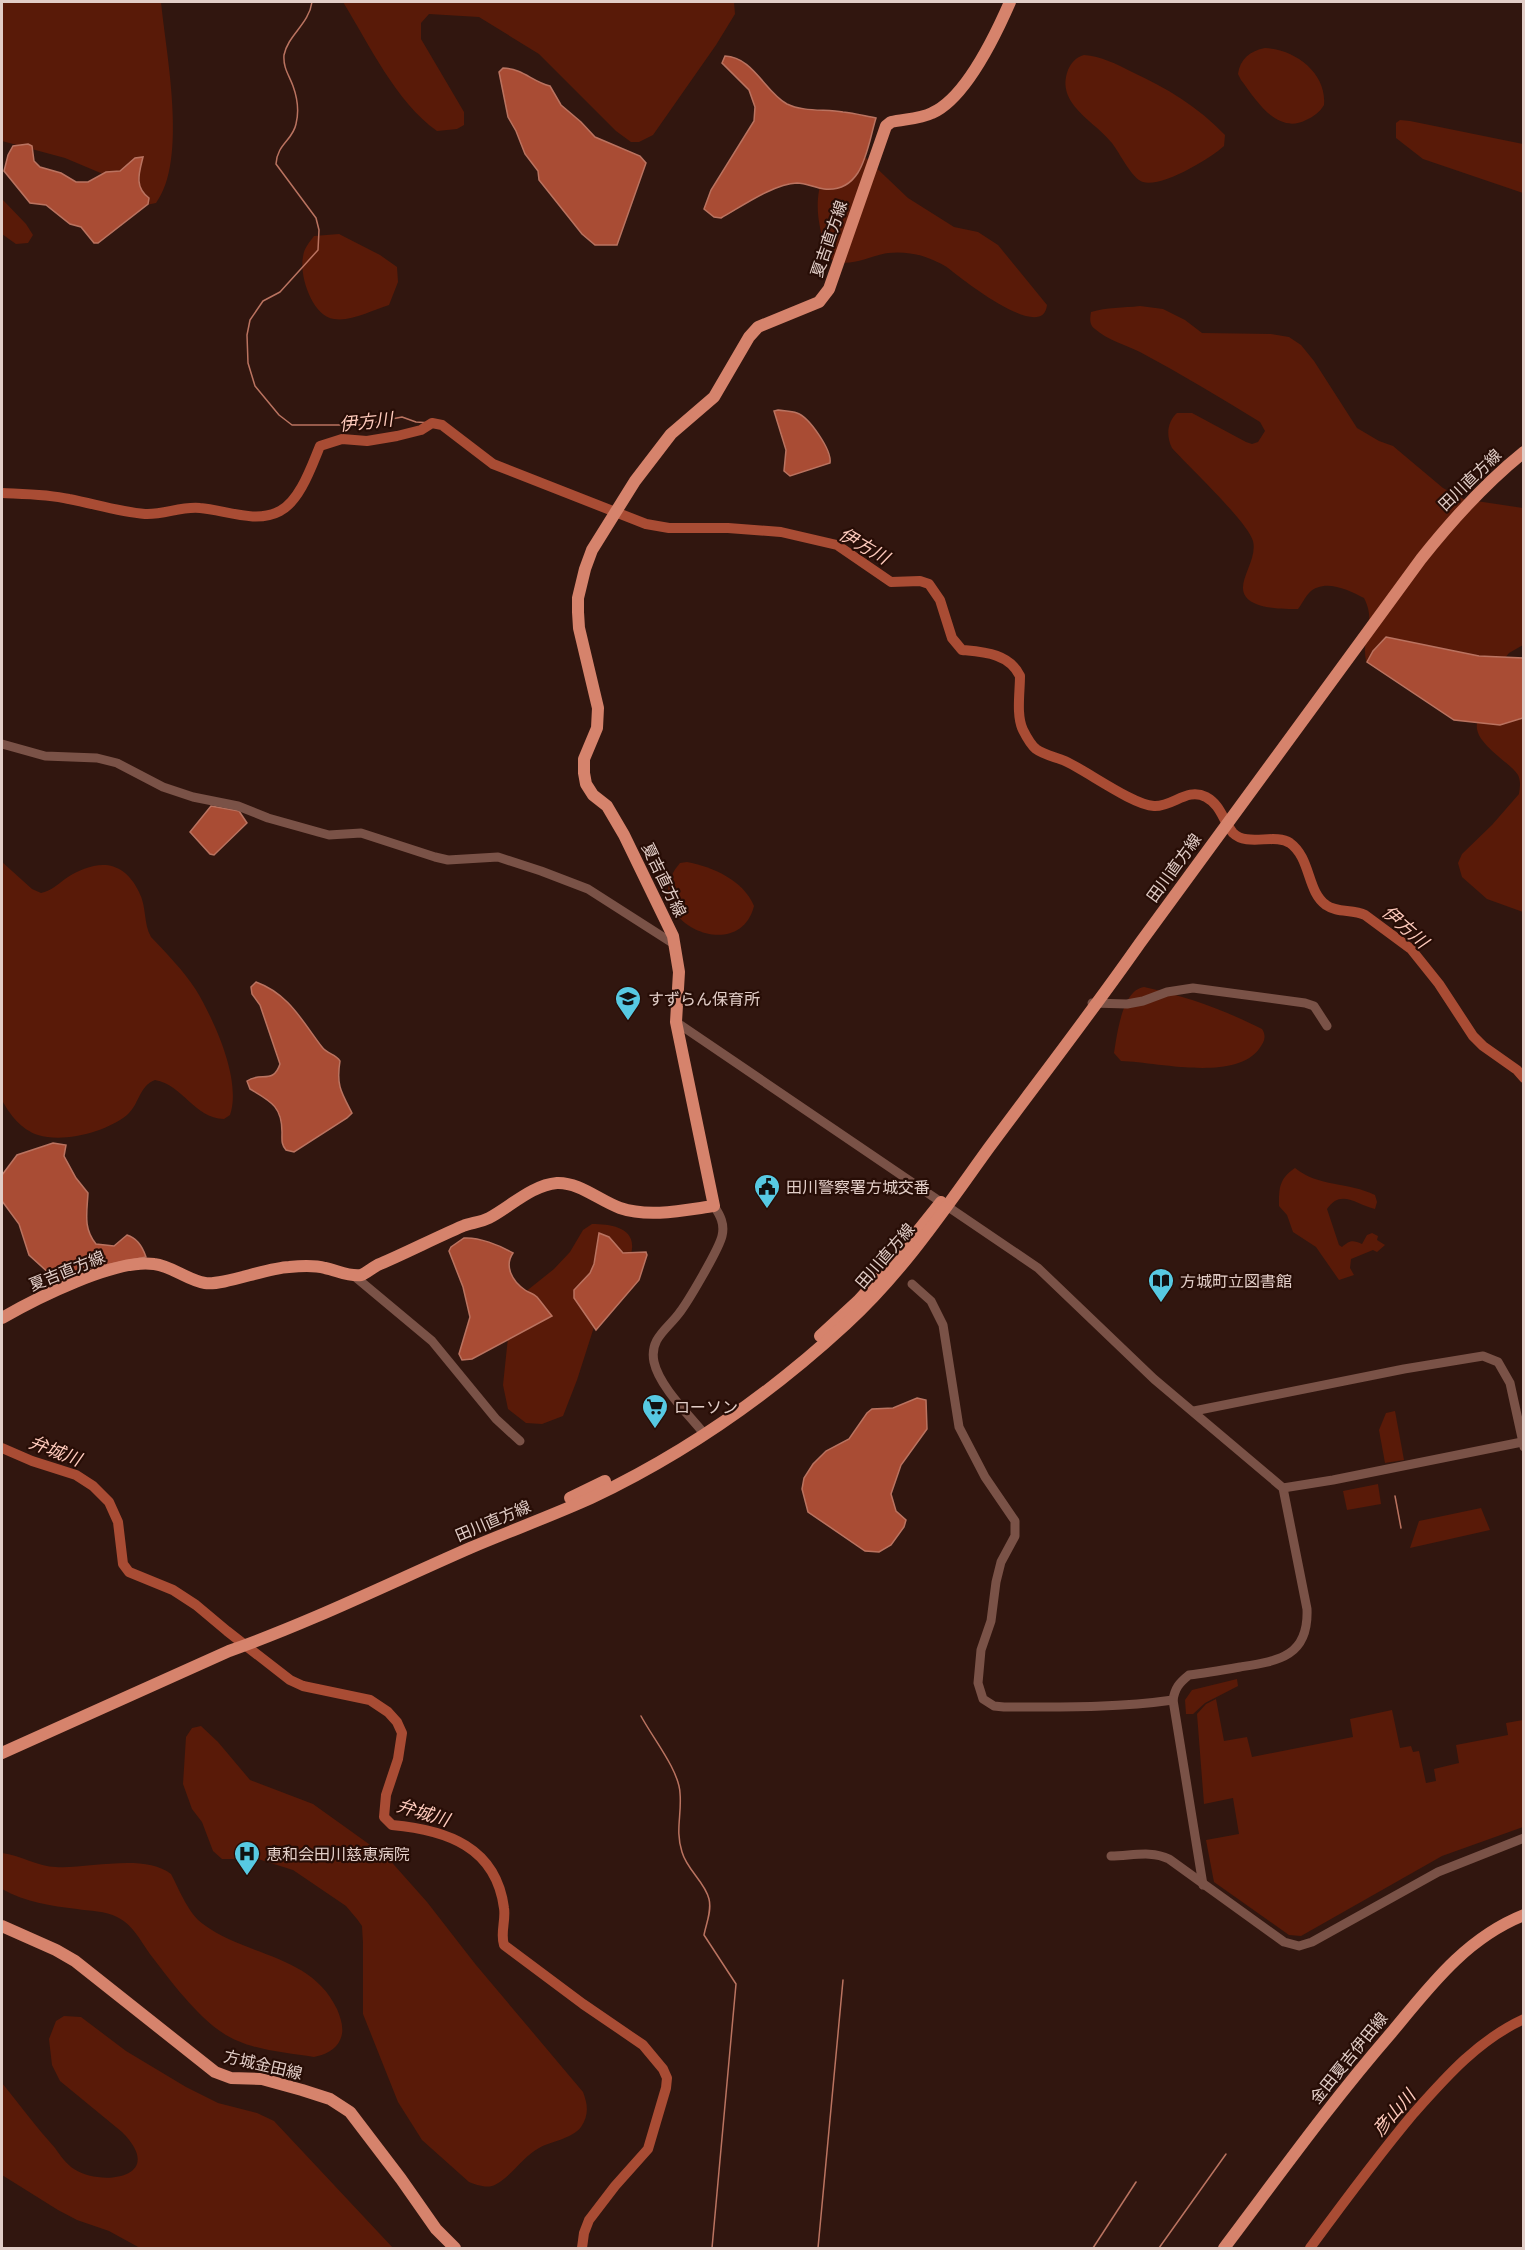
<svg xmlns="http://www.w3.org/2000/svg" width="1525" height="2250" font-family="Helvetica,'Noto Sans JP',sans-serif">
<rect width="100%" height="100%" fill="#31160f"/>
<!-- green -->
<g fill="#591a08">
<path d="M2,2H161C166,54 188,160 156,203L146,205L103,174L65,158L2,141Z"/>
<path d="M343,2H734L735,14L716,45L653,135L639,142H631L616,131L539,54L479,17L429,14L421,23V39L464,112V125L457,129L437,131C396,102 369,44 343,2Z"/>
<path d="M1265,48C1295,49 1327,73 1324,105C1320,112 1313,117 1306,120C1277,135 1256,100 1241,80L1238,74C1240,59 1250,51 1265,48Z"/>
<path d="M1084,55C1101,56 1116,64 1132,72C1167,88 1198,107 1225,135L1224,146C1210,159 1161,188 1143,182C1133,180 1119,152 1112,143C1095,121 1055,104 1068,70C1071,63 1076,57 1084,55Z"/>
<path d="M1400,120L1410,121L1523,144V193L1423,159L1396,138V123Z"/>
<path d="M849,157L866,158L908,198L954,227L978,232L998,245L1047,305C1043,343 965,281 953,272C948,267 940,263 933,260C920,254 903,251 888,253C870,255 844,272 827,256C818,221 813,206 824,170Z"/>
<path d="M2,199L26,224L33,235L28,243L16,244L2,234Z"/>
<path d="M339,234L380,255L397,267L398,282L389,305C372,310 351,322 334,319C312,316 299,275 303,257C304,248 309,243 314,236Z"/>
<path d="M1140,306L1163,309L1185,320L1202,333L1271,334L1289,337L1301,345L1314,361L1357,428L1379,441L1393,446L1443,488L1463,499L1523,508V645L1509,653L1487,680L1409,682L1375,668L1366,661C1361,635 1377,623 1364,598C1348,590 1324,578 1309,593C1305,597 1302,604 1298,609C1284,609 1255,609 1246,597C1235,583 1258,561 1253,541C1247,521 1189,467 1172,448C1166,436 1167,422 1177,413H1192L1246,442L1252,444L1258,442L1265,431L1260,422C1221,398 1181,374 1140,352C1126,345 1107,340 1095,329C1089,325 1090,318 1091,312C1107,307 1123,308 1140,306Z"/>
<path d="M1523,682V912L1487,899L1462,877L1458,863L1462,854L1492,825L1519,794C1520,788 1521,781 1518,775C1509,760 1461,737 1482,714C1494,702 1510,692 1523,682Z"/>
<path d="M2,862L32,889L41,893C51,891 57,885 65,879C94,860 122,857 139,892C147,907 143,923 151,937C166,953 184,971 196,990C214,1020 242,1080 230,1115L224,1119C194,1118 183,1085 155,1080C139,1086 139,1105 127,1115C106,1132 64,1143 38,1135C22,1130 9,1114 2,1100Z"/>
<path d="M687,862C713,867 743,880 754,906C738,969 633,917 680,863Z"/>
<path d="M1144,987C1188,997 1222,1009 1262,1029C1267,1037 1264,1042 1259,1049C1234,1082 1157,1062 1121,1061L1114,1053C1117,1035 1122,990 1144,987Z"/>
<path d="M1295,1168C1318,1187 1349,1182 1375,1195L1377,1202L1375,1209C1357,1205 1341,1188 1327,1209L1339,1245L1342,1247C1350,1240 1353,1240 1362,1244L1367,1235L1372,1233L1378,1236L1377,1240L1385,1245L1377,1252L1373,1250L1351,1259L1350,1268L1354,1275L1339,1280L1316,1247L1293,1232L1287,1215L1279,1206C1279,1188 1279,1179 1295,1168Z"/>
<path d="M592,1224C612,1224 638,1228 631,1254L594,1327L577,1380L563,1416L542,1424L526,1423L508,1409L503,1385L509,1328L524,1293L554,1269L570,1252L583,1230Z"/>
<path d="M1395,1411L1404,1460L1385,1463L1379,1430L1386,1413Z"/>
<path d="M1378,1484L1381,1504L1347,1510L1343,1491Z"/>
<path d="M1481,1508L1490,1530L1410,1548L1419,1521Z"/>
<path d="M1237,1679L1238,1686L1205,1703L1193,1714H1186L1185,1700L1192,1690Z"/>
<path d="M1216,1699L1224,1741L1247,1737L1252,1757L1353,1737L1350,1719L1392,1710L1400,1748L1411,1746L1413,1752L1419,1751L1426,1783L1436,1781L1434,1769L1459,1763L1456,1745L1508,1735L1506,1723L1523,1720V1827L1442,1856L1301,1936L1289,1935L1214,1882L1206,1840L1239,1834L1233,1798L1204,1804L1197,1714L1206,1704Z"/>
<path d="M201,1726L218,1742L250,1780L313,1804L387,1857L427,1902L476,1965L583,2092C588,2105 589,2115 581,2127C572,2139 551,2141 539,2148C522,2157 507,2182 492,2186C484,2188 475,2184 469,2182L422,2140L398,2102L363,2014V1943L362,1926L357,1919L346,1906L293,1870L258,1859H222L213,1851L202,1822L192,1809L183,1784L186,1737L192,1728Z"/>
<path d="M2,1853C20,1855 38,1867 56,1867C88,1869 144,1853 171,1874C180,1891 188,1913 203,1924C247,1957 311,1954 337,2009C341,2019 345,2030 340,2040C336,2050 324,2055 314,2057C289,2053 261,2051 238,2041C205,2028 174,1985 153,1958C142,1944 134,1925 117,1917C106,1911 89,1911 77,1909C51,1906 25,1902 2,1889Z"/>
<path d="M64,2016L81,2017L126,2051L186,2087L218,2103L257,2113L274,2121L393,2248H140L109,2231L77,2220L58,2210L2,2175V2083C19,2104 36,2127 55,2148C60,2155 66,2164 74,2169C101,2187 168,2178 122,2132L60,2081L52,2065L49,2039L56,2021Z"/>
</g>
<!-- water -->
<g fill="#a94c34" stroke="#ba7360" stroke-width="1.5">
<path d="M725,56C753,57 765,92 787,104C803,112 826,109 843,112C854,113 865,116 876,118C867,147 864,193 824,189C815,188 806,183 797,183C773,184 741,207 721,218L714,217L704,209L711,190L754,121L755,107L749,90L722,63Z"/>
<path d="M503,68C524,69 531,81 550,86L561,105L581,122L595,137L640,156L646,163L617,245H595L582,234L539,180L538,171L525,154L516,131L508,117L499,72Z"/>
<path d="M28,144L32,146L34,161L40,167L61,173L76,182H88L106,172L120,171L135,158L143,157C139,173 134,187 149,198L148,204L98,243H94L81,227L70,224L46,205L30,203L4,171L8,155L13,146Z"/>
<path d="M778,410C784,411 791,411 797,413C809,417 832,450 830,463L790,476L784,471L786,450L774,411Z"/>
<path d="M1386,637L1479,656L1523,658V718L1500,725L1454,720L1367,662L1373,651Z"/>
<path d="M211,806L239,811L247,823L214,855L210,854L190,832Z"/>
<path d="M256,982C289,994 302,1021 322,1047C327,1054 336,1054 340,1061C336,1085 341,1092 352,1113L347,1118L294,1152L286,1150C281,1144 282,1140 282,1132C282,1106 270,1101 250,1089L247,1081C261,1071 273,1085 280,1064L260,1005L252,994L251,987Z"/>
<path d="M53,1143L66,1145L64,1156L76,1178L88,1193C87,1213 83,1228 96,1244L114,1246L127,1235C137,1238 143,1248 146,1257L91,1268L61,1279L51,1275L29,1255L19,1224L2,1201V1175L17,1155Z"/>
<path d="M599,1233L609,1237L623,1253L646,1252L647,1255L639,1280L596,1330L574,1298V1290L590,1273L594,1264Z"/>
<path d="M464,1238C479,1237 499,1245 513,1253C504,1266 512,1281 525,1290C529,1293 533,1293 537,1297C542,1303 547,1310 552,1316L472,1359L462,1360L459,1354L470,1317L463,1287L449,1251L451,1247Z"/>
<path d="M917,1398L926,1400L927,1429L901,1465L891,1494L896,1511L906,1520L904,1527L891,1545L879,1552L865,1551L808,1512L802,1489L804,1478L813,1464L826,1451L849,1439L867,1413L872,1409L893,1408Z"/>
</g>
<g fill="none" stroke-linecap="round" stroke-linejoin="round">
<!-- stream -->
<g stroke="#ba7360" stroke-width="1.5">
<path d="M312,2C309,24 288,35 284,55C283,68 289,75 293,86C297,97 299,112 296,124C293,140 277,144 276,164L316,218L319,230L318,250L280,292L263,301L250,320L247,335L248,363L255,386L279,415L292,425H361L402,417L416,422L432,423"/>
<path d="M1395,1496L1401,1528"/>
<path d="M641,1716C652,1737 679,1770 680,1793C682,1815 675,1830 682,1852C687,1870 705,1882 709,1899C712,1911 706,1924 704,1935L736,1984L712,2248"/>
<path d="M818,2248L843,1980"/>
<path d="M1093,2248L1136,2182"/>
<path d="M1159,2248L1226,2154"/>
</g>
<!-- river -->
<g stroke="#a94c34" stroke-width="10">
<path d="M2,493C24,494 47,494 69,499C95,504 119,512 145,514C164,515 181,506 200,508C225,510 256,524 280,511C300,501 312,465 320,446L342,439L367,441L397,436L421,430L432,423L442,425L493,464L646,524L669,528H728L781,532L837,545L891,582L920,581L929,584L940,600L952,638L962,650C983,652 1009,653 1020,676C1020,692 1016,716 1023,730C1026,736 1031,745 1036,749C1044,755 1056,757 1065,761C1087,771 1133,805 1154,806C1173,807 1187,787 1206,797C1221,805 1223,821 1233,833C1247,847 1275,833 1290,843C1311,858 1307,892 1326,905C1337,913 1353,909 1365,915L1411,949L1439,984L1473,1036L1483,1046L1517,1070L1524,1078"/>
<path d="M2,1448L32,1461L76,1475L93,1486L109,1502L118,1522L123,1564L129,1572L173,1590L196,1605L227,1631L290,1680L303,1686L370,1700L388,1712L397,1722L402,1733L398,1759L386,1795L384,1817L392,1825C447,1830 496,1847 504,1908C506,1921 500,1933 504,1945L583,2004L643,2045L663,2069L667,2078L666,2088L648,2149L615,2186L589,2220L584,2233L582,2248"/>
<path d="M1310,2248C1343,2203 1377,2157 1413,2114C1445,2078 1478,2040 1524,2019"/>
</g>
<!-- minor -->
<g stroke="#7a5247" stroke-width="9">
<path d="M2,744L45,756L97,758L117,763L163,787L193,797L238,806L268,818L318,832L329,835L361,833L435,857L448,860L498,857L541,871L588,889L674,944"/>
<path d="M1092,1003L1127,1004L1143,1001L1167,992L1193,988L1305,1003L1314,1006L1327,1026"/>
<path d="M676,1022L1038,1268L1154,1379L1283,1488L1307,1609C1309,1657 1278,1661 1240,1667C1223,1670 1206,1673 1189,1675C1179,1683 1175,1688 1173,1700L1203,1885"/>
<path d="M353,1275L432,1341L496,1419L520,1441"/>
<path d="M912,1284L931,1301L943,1325L959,1427L985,1477L1015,1521V1536L1001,1562L996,1582L991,1621L981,1650L978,1683L983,1699L994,1706L1004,1707C1060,1707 1117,1708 1173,1700"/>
<path d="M1194,1411L1404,1369L1483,1356L1498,1362L1510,1383L1524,1447"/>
<path d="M701,1430C686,1412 659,1385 654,1362C649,1338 668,1329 680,1312C689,1300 719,1249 722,1236C725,1224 720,1215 714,1206"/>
<path d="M1283,1488L1333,1480L1522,1442"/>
<path d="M1111,1856C1131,1856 1151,1850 1169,1859L1284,1942L1299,1946L1312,1942L1438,1872L1524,1838"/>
</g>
<!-- major -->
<g stroke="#d6836c" stroke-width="12">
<path d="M2,1318C35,1299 116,1258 154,1264C172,1266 187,1280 205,1283C222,1286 266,1268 289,1267C300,1266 314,1265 325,1268C336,1270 350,1277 361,1275C367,1273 374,1266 380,1264C408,1252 435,1238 463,1226C471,1223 481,1222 489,1218C510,1207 532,1185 557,1183C579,1182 600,1201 620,1208C649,1218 685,1210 714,1206L676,1022L679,972L673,936L624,835L607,806L593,795L586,784L584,773V759L597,728L598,708L579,628L578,612V598L585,569L592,550L635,481L671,434L714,397L749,337L758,327L819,302L829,289L886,126L891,122C904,119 920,119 932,113C966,98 996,34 1010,2"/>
<path d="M820,1336L858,1301L889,1267L941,1202"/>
<path d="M570,1498L605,1481"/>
<path d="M2,1753L229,1651C311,1622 390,1583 470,1548C510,1531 551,1516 591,1498C684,1454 770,1394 846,1324C902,1273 944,1210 988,1149C1039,1080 1091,1013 1140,943L1421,559C1452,520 1484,484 1524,452"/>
<path d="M2,1926L56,1950L75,1961L215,2072L231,2078L262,2079L302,2090L330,2099L350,2112L401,2179L436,2229L455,2248"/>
<path d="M1224,2248C1279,2175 1332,2101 1392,2032C1430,1986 1466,1938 1524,1915"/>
</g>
</g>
<!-- icons -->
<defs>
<symbol id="school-pin" viewBox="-11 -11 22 30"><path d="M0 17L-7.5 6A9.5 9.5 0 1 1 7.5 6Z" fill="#57c9e2" stroke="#270d06"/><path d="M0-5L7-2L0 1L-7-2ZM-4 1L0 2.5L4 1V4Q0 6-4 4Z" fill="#111"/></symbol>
<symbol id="civic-pin" viewBox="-11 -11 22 30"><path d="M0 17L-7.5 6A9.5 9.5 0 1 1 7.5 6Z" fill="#57c9e2" stroke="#270d06"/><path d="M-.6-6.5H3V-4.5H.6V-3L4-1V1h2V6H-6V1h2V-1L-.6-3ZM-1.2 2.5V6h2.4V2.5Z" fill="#111"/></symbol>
<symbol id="library-pin" viewBox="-11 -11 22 30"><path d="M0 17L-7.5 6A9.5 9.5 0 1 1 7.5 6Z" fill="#57c9e2" stroke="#270d06"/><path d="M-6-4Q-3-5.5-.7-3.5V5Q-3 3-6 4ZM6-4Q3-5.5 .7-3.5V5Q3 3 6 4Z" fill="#111"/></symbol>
<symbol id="supermarket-pin" viewBox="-11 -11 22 30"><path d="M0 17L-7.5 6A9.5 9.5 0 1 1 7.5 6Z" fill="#57c9e2" stroke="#270d06"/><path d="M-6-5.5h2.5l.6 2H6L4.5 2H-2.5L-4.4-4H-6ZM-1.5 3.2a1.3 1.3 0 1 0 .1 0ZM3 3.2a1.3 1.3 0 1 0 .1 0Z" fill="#111"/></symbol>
<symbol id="hospital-pin" viewBox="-11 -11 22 30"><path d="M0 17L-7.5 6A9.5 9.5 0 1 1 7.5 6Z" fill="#57c9e2" stroke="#270d06"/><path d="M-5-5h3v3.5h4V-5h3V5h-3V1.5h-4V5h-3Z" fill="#111"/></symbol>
</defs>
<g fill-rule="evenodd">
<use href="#school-pin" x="613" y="984" width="30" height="40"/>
<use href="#civic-pin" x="752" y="1172" width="30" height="40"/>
<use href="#library-pin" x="1146" y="1266" width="30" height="40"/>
<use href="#supermarket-pin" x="640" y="1392" width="30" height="40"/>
<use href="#hospital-pin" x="232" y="1839" width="30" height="40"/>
</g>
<g text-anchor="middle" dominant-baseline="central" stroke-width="4.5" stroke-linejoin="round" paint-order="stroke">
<!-- street labels -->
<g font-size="16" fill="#e2cec8" stroke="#270d06">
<text transform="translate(829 239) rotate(-71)">夏吉直方線</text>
<text transform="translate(1470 480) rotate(-44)">田川直方線</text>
<text transform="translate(1174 868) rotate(-54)">田川直方線</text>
<text transform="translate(664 880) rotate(64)">夏吉直方線</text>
<text transform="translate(885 1256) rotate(-49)">田川直方線</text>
<text transform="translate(67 1271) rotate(-22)">夏吉直方線</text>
<text transform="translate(493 1521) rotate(-23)">田川直方線</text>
<text transform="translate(1349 2058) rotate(-51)">金田夏吉伊田線</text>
<text transform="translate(263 2065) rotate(13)">方城金田線</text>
</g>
<!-- poi labels -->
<g font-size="16" fill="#e2cec8" stroke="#270d06" text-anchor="start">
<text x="648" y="999">すずらん保育所</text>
<text x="786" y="1187">田川警察署方城交番</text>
<text x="1180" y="1281">方城町立図書館</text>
<text x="674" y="1407">ローソン</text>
<text x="266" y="1854">恵和会田川慈恵病院</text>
</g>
<!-- water labels -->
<g font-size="18" font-style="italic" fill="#fecabc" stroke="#270d06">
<text transform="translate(366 422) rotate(-6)">伊方川</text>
<text transform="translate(864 546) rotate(30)">伊方川</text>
<text transform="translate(1405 927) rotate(41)">伊方川</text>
<text transform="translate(55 1451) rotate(21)">弁城川</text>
<text transform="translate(423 1813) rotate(17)">弁城川</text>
<text transform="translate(1394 2113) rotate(-49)">彦山川</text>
</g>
</g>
<!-- border -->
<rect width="1525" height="2250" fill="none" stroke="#e2cec8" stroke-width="6"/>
</svg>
